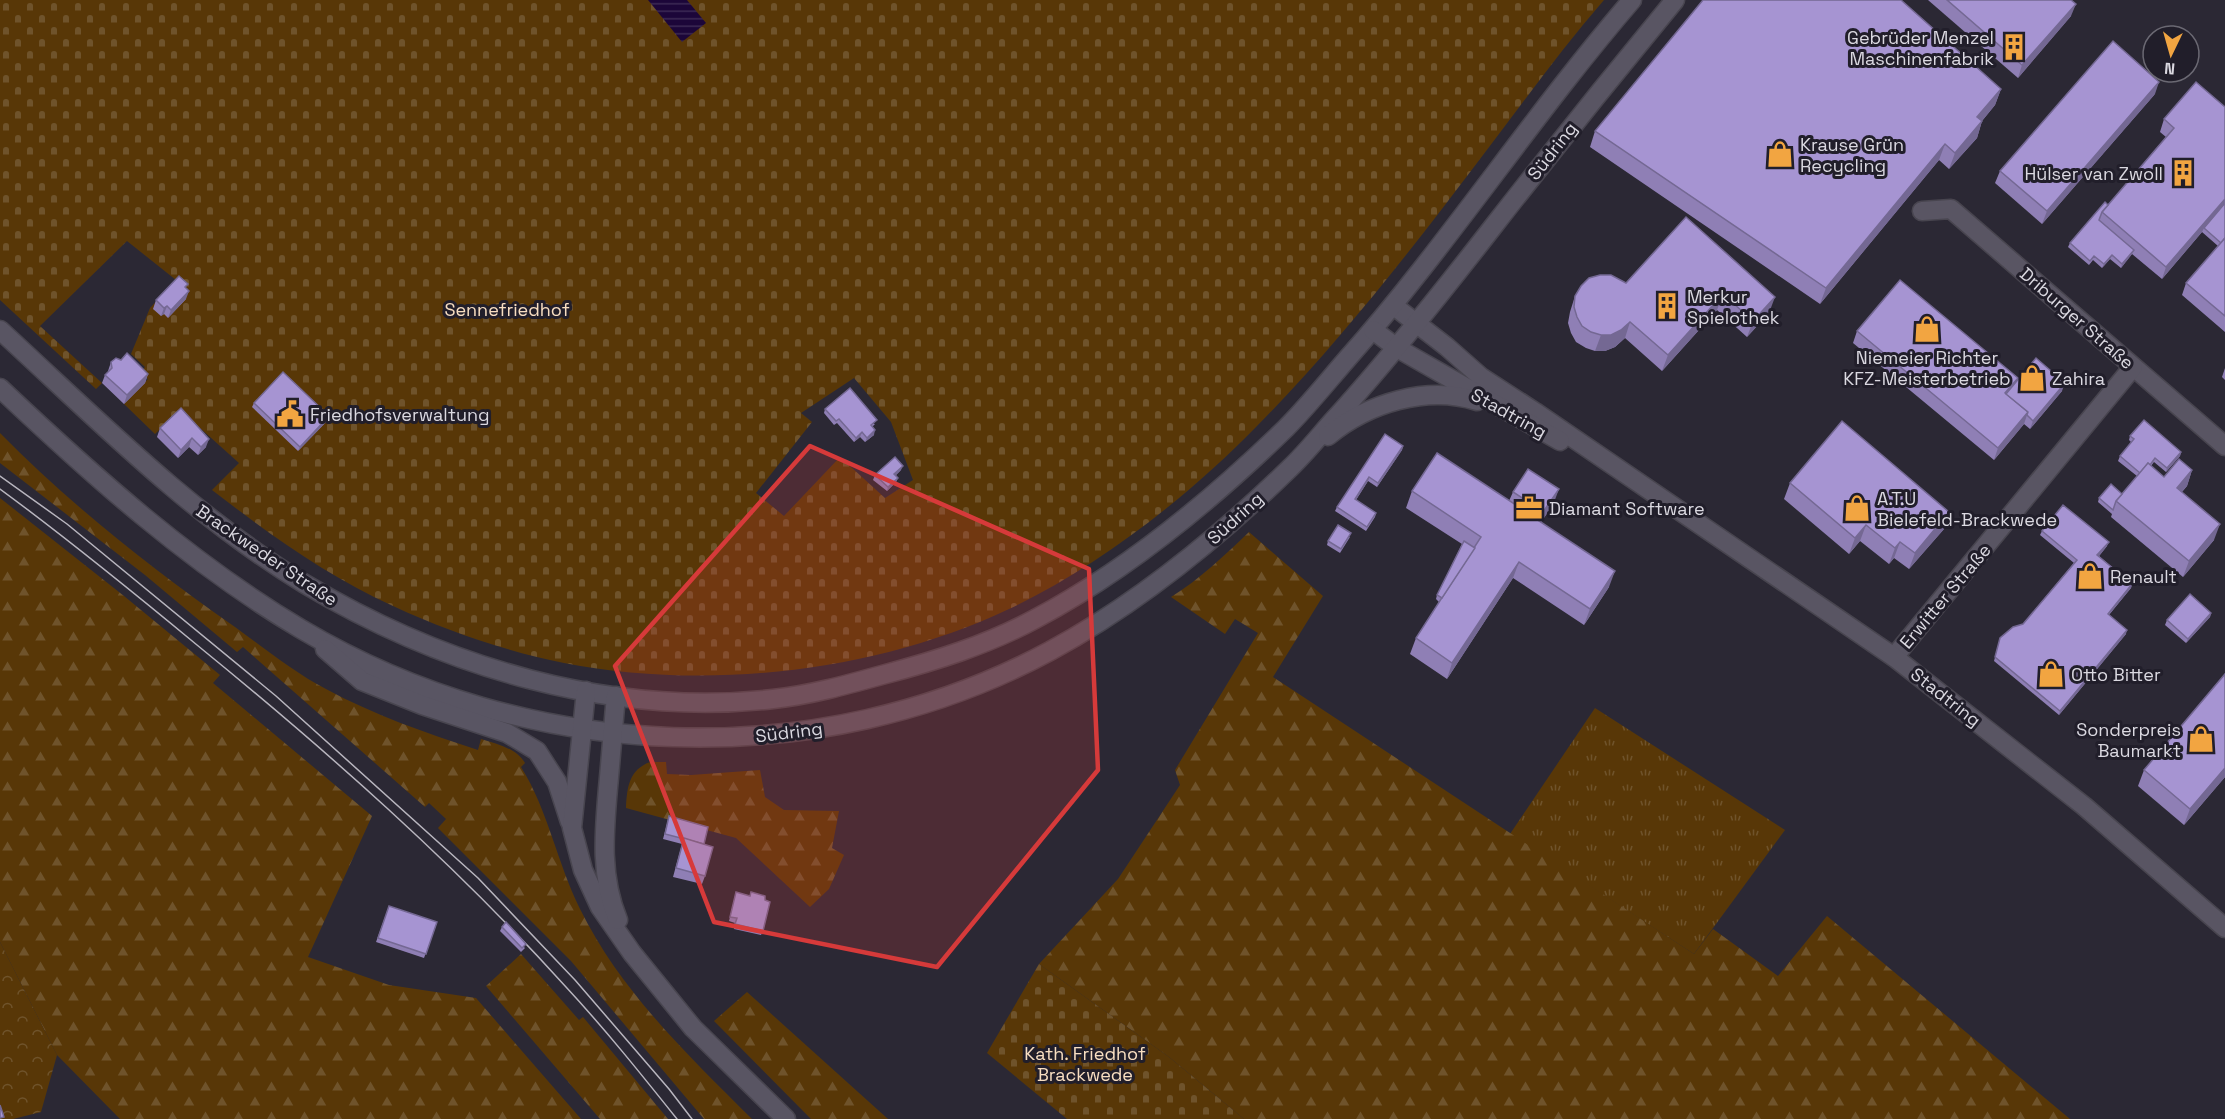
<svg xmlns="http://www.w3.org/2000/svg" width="2225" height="1119" font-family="'Space Grotesk',sans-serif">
<defs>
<pattern id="grass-tufts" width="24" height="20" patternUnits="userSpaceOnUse" patternTransform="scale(1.5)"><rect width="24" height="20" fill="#583707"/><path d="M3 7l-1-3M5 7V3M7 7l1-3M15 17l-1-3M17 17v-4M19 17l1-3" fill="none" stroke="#6f532b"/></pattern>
<pattern id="forest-firs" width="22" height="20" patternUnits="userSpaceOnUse" patternTransform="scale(1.5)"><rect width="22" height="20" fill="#583707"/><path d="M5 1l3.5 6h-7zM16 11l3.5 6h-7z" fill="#6f532b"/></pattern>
<pattern id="cemetery-stones" width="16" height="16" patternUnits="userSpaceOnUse" patternTransform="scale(1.5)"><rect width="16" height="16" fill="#583707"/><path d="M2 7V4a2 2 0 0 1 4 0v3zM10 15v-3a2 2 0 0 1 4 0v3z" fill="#6f532b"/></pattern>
<pattern id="park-crowns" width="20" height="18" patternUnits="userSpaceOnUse" patternTransform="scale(1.5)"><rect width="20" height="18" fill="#583707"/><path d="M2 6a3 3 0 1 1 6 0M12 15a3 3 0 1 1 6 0" fill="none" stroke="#6f532b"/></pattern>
<pattern id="water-rules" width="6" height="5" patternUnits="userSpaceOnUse" patternTransform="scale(1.5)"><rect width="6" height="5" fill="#1c0639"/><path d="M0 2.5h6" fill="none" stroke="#3c2a55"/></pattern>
</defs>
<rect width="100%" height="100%" fill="#2b2834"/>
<!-- grass -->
<path fill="url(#grass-tufts)" d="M1595,708L1785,830L1694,954L1510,834Z"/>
<!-- forest -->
<g fill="url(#forest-firs)">
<path d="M0,433C72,506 152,569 235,627C264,648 295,673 326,689C374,715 426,733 478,750L481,739C497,744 516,748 525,763L521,767C548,810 557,863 580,909C621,992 688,1055 752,1119H704L571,961L438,828L446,819L429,803L425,807L243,647L237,652L145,575L0,463Z"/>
<path d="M0,498L124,596L220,675L213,683L372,816L308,957L389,985L476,998L581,1119H120L57,1055L0,942Z"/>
<path d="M1249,532L1323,596L1273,677L1694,954L1713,929L1778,976L1827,916L2070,1119H1244L1169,1057L1039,964L1118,879L1180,785L1175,770L1258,633L1235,619L1225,634L1171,597C1200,579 1224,556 1249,532Z"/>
<path d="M650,762H666L667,774L691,775L760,770L765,797L784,810L839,811L832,848L844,855L829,889L810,907L736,838L626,808C627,787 629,770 650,762Z"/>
<path d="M521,954L579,1020L583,1017L668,1119H600L486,986Z"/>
<path d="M747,992L888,1119H811L714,1021Z"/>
</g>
<!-- cemetery -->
<g fill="url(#cemetery-stones)" fill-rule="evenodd">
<path d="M0,0H1604C1559,52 1519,108 1477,163C1408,254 1337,345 1257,426C1188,497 1098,567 1009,609C876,672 708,691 564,663C505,651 447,631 393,606C327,576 269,534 212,490L239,463L180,410L155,434L124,404L148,379L141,372L145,367L131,354L150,308L176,280L127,241L40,326L102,383L96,389L0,300ZM854,378L891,422L913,480L885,498L840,457L784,516L756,493L812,422L801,413Z"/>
<path d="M1039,964L1169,1057L1244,1119H1067L987,1053Z"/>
</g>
<!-- park -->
<path fill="url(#park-crowns)" d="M0,942L57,1055L41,1112L13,1119H0Z"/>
<!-- water -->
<path fill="url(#water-rules)" d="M648,0H687L706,23L682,42Z"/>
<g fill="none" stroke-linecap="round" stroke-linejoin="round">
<defs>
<g id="street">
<path d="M1922,211L1951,209L2225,446"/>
<path d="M1894,657L2133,367"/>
</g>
<g id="secondary">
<path d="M1394,306L1447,347L1481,377L1535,412L1894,657L2084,806L2225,928"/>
<path d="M0,330C98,420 191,515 305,584C444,667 610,717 773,699C810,695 846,685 882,675C935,661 987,645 1035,619C1128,570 1211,501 1286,428C1307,407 1327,382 1347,359C1448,245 1532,116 1632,0"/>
<path d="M1373,330L1397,348L1560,441"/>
<path d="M0,388C93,476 190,563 301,629C527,763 818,776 1050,651C1139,603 1218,538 1290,468C1308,451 1323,431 1340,413C1393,354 1443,291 1492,228C1552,151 1613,75 1675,0"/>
<path d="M1328,436C1368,403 1427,385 1477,401"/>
<path d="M325,649L362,681L422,705L507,733L537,751L557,782L570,822"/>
<path d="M586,691L572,828L583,870L600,907L632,953L693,1028L786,1119"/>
<path d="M616,696C613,727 611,757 608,788C604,834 600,876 618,920"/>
</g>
</defs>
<!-- street casing -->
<use href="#street" stroke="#48454f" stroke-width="21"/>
<!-- secondary casing -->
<use href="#secondary" stroke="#48454f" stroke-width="21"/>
<!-- street -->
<use href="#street" stroke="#595563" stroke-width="18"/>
<!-- secondary -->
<use href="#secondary" stroke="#595563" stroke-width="18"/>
<!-- tram -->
<g stroke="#b9b6bf" stroke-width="1.5">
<path d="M0,476L67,524L276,696L478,878L575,980L669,1089L692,1119"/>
<path d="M0,489C68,539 133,592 197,645C327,751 454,863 566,987C605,1029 641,1074 677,1119"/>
</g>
</g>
<!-- wall -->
<g fill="#8f7fb5">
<path d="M1928,0H2071V16L2018,78Z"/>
<path d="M2001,89L1995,105L1982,121L1977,138L1949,169L1939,160L1820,304L1590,147L1595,131Z"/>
<path d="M2155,94L2042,224L1995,183L2000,171Z"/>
<path d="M2225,107V332L2182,295L2186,283L2218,246L2202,232L2162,279L2132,254L2121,268L2110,259L2102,268L2093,260L2089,265L2068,247L2070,243L2108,205L2166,137L2160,132L2164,119Z"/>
<path d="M1686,217L1769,313L1747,337L1717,310L1662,371L1625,338L1615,347L1605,351H1595L1586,348L1576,342L1571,333L1568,323L1570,312L1575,296L1626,283Z"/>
<path d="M186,288V299L168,318L164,314L161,316L153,309L156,300Z"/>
<path d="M1857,331L2016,382L2062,391L2030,429L2024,424L1994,460L1853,343Z"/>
<path d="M111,362L148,374L145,383L124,404L102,383L105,375L108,372V371Z"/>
<path d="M2225,368V380L2222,377Z"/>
<path d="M254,403L328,420L298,451L252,407Z"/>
<path d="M181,408L206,447L198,455L189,447L178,458L157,437L160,428Z"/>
<path d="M825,409L875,424L872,427L874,435L865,442L860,437L854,442L837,423L834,425L824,413Z"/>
<path d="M2130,436L2181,452L2180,456L2166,472L2154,462L2151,466L2164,477L2192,470L2187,486L2182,492L2214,540L2183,577L2111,517L2112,514L2098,502L2099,498L2122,494L2137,476L2118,461L2120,456L2131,442L2129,440Z"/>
<path d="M1403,446L1402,450L1377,487L1368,481L1356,500L1376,513L1375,517L1366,531L1335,511L1337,507Z"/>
<path d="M901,470L896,475L898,478L896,482L887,491L873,480L875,475Z"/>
<path d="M1790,483L1949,512L1944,529L1909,569L1894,558L1889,564L1860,541L1849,554L1784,499Z"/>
<path d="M1412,491L1509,501L1513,492L1553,505L1541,522L1609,587L1584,625L1513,578L1447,679L1410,654L1416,638L1439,602L1436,599L1437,595L1462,544L1406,508Z"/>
<path d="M2042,531L2107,546L2099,556L2132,584L2131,588L2109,615L2126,634L2059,715L1994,661L2000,638L2023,624L2074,563L2040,535Z"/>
<path d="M1350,537L1340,553L1327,545L1328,541Z"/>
<path d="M2211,613L2210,617L2186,643L2165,625L2167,620Z"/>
<path d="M2144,770L2225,777L2184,825L2138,786Z"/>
<path d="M669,816L704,844L705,876L702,884L673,877L682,844L663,839Z"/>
<path d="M736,892L765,900L763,931L761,935L734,929L735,923L729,921Z"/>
<path d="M389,906L437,922L424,958L376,942Z"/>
<path d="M502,927L525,948L521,952L500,931Z"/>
</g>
<!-- shaded-wall -->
<g fill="#746893">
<path d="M2076,4L2071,16L2018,78L2022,65Z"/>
<path d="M2159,82L2155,94L2042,224L2047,211Z"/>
<path d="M2001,89L1995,105L1972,133L1977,117Z"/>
<path d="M1982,121L1977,138L1949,169L1955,153Z"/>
<path d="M1945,144L1939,160L1820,304L1826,288Z"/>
<path d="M2225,199V206L2204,228L2202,232L2162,279L2166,267Z"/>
<path d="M2134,250L2132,254L2121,268L2122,264Z"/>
<path d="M2112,255L2110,259L2102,268L2104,264Z"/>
<path d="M189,291L186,299L168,318L171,310Z"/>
<path d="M1723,294L1717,310L1662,371L1668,355Z"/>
<path d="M1775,297L1769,313L1747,337L1753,321Z"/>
<path d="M167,306L164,314L161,316L164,308Z"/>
<path d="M1630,322L1625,338L1615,347L1605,351H1595L1601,335Z"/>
<path d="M148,374L145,383L124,404L127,395Z"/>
<path d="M2065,383L2062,391L2030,429L2033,421Z"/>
<path d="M2028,412L2024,424L1994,460L1998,448Z"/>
<path d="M329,416L328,420L298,451L300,447Z"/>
<path d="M875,430L874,435L865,442L867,438Z"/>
<path d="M862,432L860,437L854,442L856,438Z"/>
<path d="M192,438L189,447L178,458L181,450Z"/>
<path d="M209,439L206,447L198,455L201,447Z"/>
<path d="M1403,446L1402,450L1377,487L1378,483Z"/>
<path d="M2181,452L2180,456L2166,472L2167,468Z"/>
<path d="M903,466L901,470L893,478L894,474Z"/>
<path d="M2192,470L2187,486L2171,504L2177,488Z"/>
<path d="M1369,477L1368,481L1354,503L1355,499Z"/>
<path d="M898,478L896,482L887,491L888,487Z"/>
<path d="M1559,489L1553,505L1537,528L1543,512Z"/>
<path d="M1949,512L1944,529L1909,569L1915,553Z"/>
<path d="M2220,524L2214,540L2183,577L2189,561Z"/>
<path d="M1866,525L1860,541L1849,554L1855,538Z"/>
<path d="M1900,542L1894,558L1889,564L1895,548Z"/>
<path d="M2109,542L2107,546L2096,560L2097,555Z"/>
<path d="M1519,562L1513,578L1447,679L1452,663Z"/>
<path d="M1615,571L1609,587L1584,625L1590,609Z"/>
<path d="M2132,584L2131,588L2106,618L2108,614Z"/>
<path d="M2211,613L2210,617L2186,643L2188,639Z"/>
<path d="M2127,630L2126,634L2059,715L2060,711Z"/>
<path d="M2225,768V777L2184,825L2190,809Z"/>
</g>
<!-- building -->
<g fill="#a694d2" stroke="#746893" stroke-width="1.5">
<path d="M1703,0H1901L2001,89L1977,117L1982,121L1955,153L1945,144L1826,288L1595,131Z"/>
<path d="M1947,0H2071L2076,4L2022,65Z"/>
<path d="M2113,41L2159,82L2047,211L2000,171Z"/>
<path d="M2196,82L2225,107V199L2166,267L2102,212L2174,128L2164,119Z"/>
<path d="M2105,202L2108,205L2102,212L2099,220L2134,250L2122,264L2112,255L2104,264L2094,256L2090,261L2070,243Z"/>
<path d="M2225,203V238L2221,243L2204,228Z"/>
<path d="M1686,217L1775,297L1753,321L1723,294L1668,355L1630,322L1621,330L1611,335H1601L1591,332L1582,326L1577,317L1574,307L1575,296L1581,286L1589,278L1600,275H1611L1626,283Z"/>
<path d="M2225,238V316L2186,283Z"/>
<path d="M179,276L188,284L185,287L189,291L171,310L167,306L164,308L156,300Z"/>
<path d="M1900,280L2018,378L2005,393L2028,412L1998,448L1857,331Z"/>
<path d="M127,353L148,374L127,395L105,375L112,368L111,362L116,358L121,360Z"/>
<path d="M2036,358L2065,383L2033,421L2027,415L2028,412L2006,394Z"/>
<path d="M283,372L329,416L300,447L254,403Z"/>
<path d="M850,388L877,420L871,425L875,430L867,438L862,432L856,438L839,419L836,421L825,409Z"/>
<path d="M181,408L209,439L201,447L192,438L181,450L160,428Z"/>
<path d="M2144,420L2181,452L2167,468L2155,458L2150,465L2148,463L2140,473L2120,456L2134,439L2130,436Z"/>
<path d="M1842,421L1949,512L1915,553L1900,542L1895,548L1866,525L1855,538L1790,483Z"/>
<path d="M1385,434L1403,446L1378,483L1369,477L1355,499L1376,513L1367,527L1337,507Z"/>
<path d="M1437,453L1522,509L1527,501L1513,492L1528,469L1559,489L1543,512L1535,506L1530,515L1615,571L1590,609L1519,562L1452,663L1416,638L1481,537L1412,491Z"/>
<path d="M895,457L903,466L894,474L898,478L888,487L875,475Z"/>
<path d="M2179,459L2192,470L2177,488L2220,524L2189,561L2116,501L2148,463L2164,477Z"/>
<path d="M2111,484L2122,494L2116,501L2113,510L2099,498Z"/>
<path d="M2063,505L2109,542L2097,555L2132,584L2108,614L2127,630L2060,711L1995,657L2000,638L2013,627L2023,624L2077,560L2042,531Z"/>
<path d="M1338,525L1351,533L1341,549L1328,541Z"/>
<path d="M1464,541L1475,548L1442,598L1437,595Z"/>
<path d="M2190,594L2211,613L2188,639L2167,620Z"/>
<path d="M2225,674V768L2190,809L2144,770Z"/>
<path d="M669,816L708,827L704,844L665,834Z"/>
<path d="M684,838L713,847L705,876L676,868Z"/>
<path d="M736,892L750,896L751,892L765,896V900L770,902L763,931L735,924L737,918L730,917Z"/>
<path d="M389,906L437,922L426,954L378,938Z"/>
<path d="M506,922L526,944L522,948L502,927Z"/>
<path d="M0,1105L4,1117L0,1118Z"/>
</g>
<!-- marked area -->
<path fill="#d63a3a" fill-opacity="0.2" stroke="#d63a3a" stroke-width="4.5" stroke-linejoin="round" d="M810,446L1089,569L1098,770L937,967L714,922L615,666Z"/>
<!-- icons -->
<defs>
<symbol id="building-bare" viewBox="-9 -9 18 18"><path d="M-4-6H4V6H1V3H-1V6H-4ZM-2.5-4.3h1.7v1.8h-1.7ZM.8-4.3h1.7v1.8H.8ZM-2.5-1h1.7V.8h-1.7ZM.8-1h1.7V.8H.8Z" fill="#f2a541" stroke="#211e2a" stroke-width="2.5" paint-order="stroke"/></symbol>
<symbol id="shop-bare" viewBox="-9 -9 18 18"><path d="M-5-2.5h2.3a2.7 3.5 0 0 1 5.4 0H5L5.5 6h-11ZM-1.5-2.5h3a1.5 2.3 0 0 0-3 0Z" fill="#f2a541" stroke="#211e2a" stroke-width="2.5" paint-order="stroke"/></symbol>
<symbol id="civic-bare" viewBox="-9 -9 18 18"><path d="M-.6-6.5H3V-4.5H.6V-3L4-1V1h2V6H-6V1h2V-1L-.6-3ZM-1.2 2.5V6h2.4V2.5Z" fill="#f2a541" stroke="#211e2a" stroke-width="2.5" paint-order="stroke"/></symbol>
<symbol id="office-bare" viewBox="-9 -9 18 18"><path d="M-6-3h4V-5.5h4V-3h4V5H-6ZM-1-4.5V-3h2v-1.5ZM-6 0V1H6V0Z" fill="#f2a541" stroke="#211e2a" stroke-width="2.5" paint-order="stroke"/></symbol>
</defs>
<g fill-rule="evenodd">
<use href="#building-bare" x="1995" y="28" width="38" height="38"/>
<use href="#shop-bare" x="1761" y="135" width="38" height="38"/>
<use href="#building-bare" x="2164" y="154" width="38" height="38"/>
<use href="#building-bare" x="1648" y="287" width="38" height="38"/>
<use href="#shop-bare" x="1908" y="310" width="38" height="38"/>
<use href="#shop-bare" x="2013" y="359" width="38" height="38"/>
<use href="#civic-bare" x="271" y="395" width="38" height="38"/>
<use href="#office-bare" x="1510" y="489" width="38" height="38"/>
<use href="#shop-bare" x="1838" y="489" width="38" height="38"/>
<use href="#shop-bare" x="2071" y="557" width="38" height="38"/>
<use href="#shop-bare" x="2032" y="655" width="38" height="38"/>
<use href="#shop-bare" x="2182" y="720" width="38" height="38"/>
</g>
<g text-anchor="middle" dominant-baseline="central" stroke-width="6" stroke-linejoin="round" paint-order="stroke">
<!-- poi labels -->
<g font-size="18" fill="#dbd9e1" stroke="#211e2a" text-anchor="start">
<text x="1994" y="37" text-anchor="end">Gebrüder Menzel<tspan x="1994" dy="21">Maschinenfabrik</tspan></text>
<text x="1800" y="144">Krause Grün<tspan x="1800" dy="21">Recycling</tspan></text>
<text x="2163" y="173" text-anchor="end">Hülser van Zwoll</text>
<text x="1687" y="296">Merkur<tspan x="1687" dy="21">Spielothek</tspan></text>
<text x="1927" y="357" text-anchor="middle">Niemeier Richter<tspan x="1927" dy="21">KFZ-Meisterbetrieb</tspan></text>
<text x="2052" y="378">Zahira</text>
<text x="310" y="414">Friedhofsverwaltung</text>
<text x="1877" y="498">A.T.U<tspan x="1877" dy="21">Bielefeld-Brackwede</tspan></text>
<text x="1549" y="508">Diamant Software</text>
<text x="2110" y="576">Renault</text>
<text x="2071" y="674">Otto Bitter</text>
<text x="2181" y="729" text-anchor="end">Sonderpreis<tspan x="2181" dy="21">Baumarkt</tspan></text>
</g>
<!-- street labels -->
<g font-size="18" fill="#dbd9e1" stroke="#211e2a">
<text transform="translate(1552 151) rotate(-52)">Südring</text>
<text transform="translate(2077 318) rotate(41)">Driburger Straße</text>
<text transform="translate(1509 413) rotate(29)">Stadtring</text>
<text transform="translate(1235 518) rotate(-42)">Südring</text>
<text transform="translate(267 555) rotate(34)">Brackweder Straße</text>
<text transform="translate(1945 596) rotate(-50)">Erwitter Straße</text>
<text transform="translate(1946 697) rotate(38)">Stadtring</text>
<text transform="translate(789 732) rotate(-7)">Südring</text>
</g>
<!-- park labels -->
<g font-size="18" fill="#f8dec1" stroke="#211e2a">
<text x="507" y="309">Sennefriedhof</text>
<text x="1085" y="1053">Kath. Friedhof<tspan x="1085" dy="21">Brackwede</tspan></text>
</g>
</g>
<!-- north arrow -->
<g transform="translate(2171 54) rotate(185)"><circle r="28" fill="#211e2a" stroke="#6b6973" stroke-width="1.5"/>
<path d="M0-4.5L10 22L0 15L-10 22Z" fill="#f2a541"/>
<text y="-9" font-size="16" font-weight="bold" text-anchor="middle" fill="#dbd9e1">N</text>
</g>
</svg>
